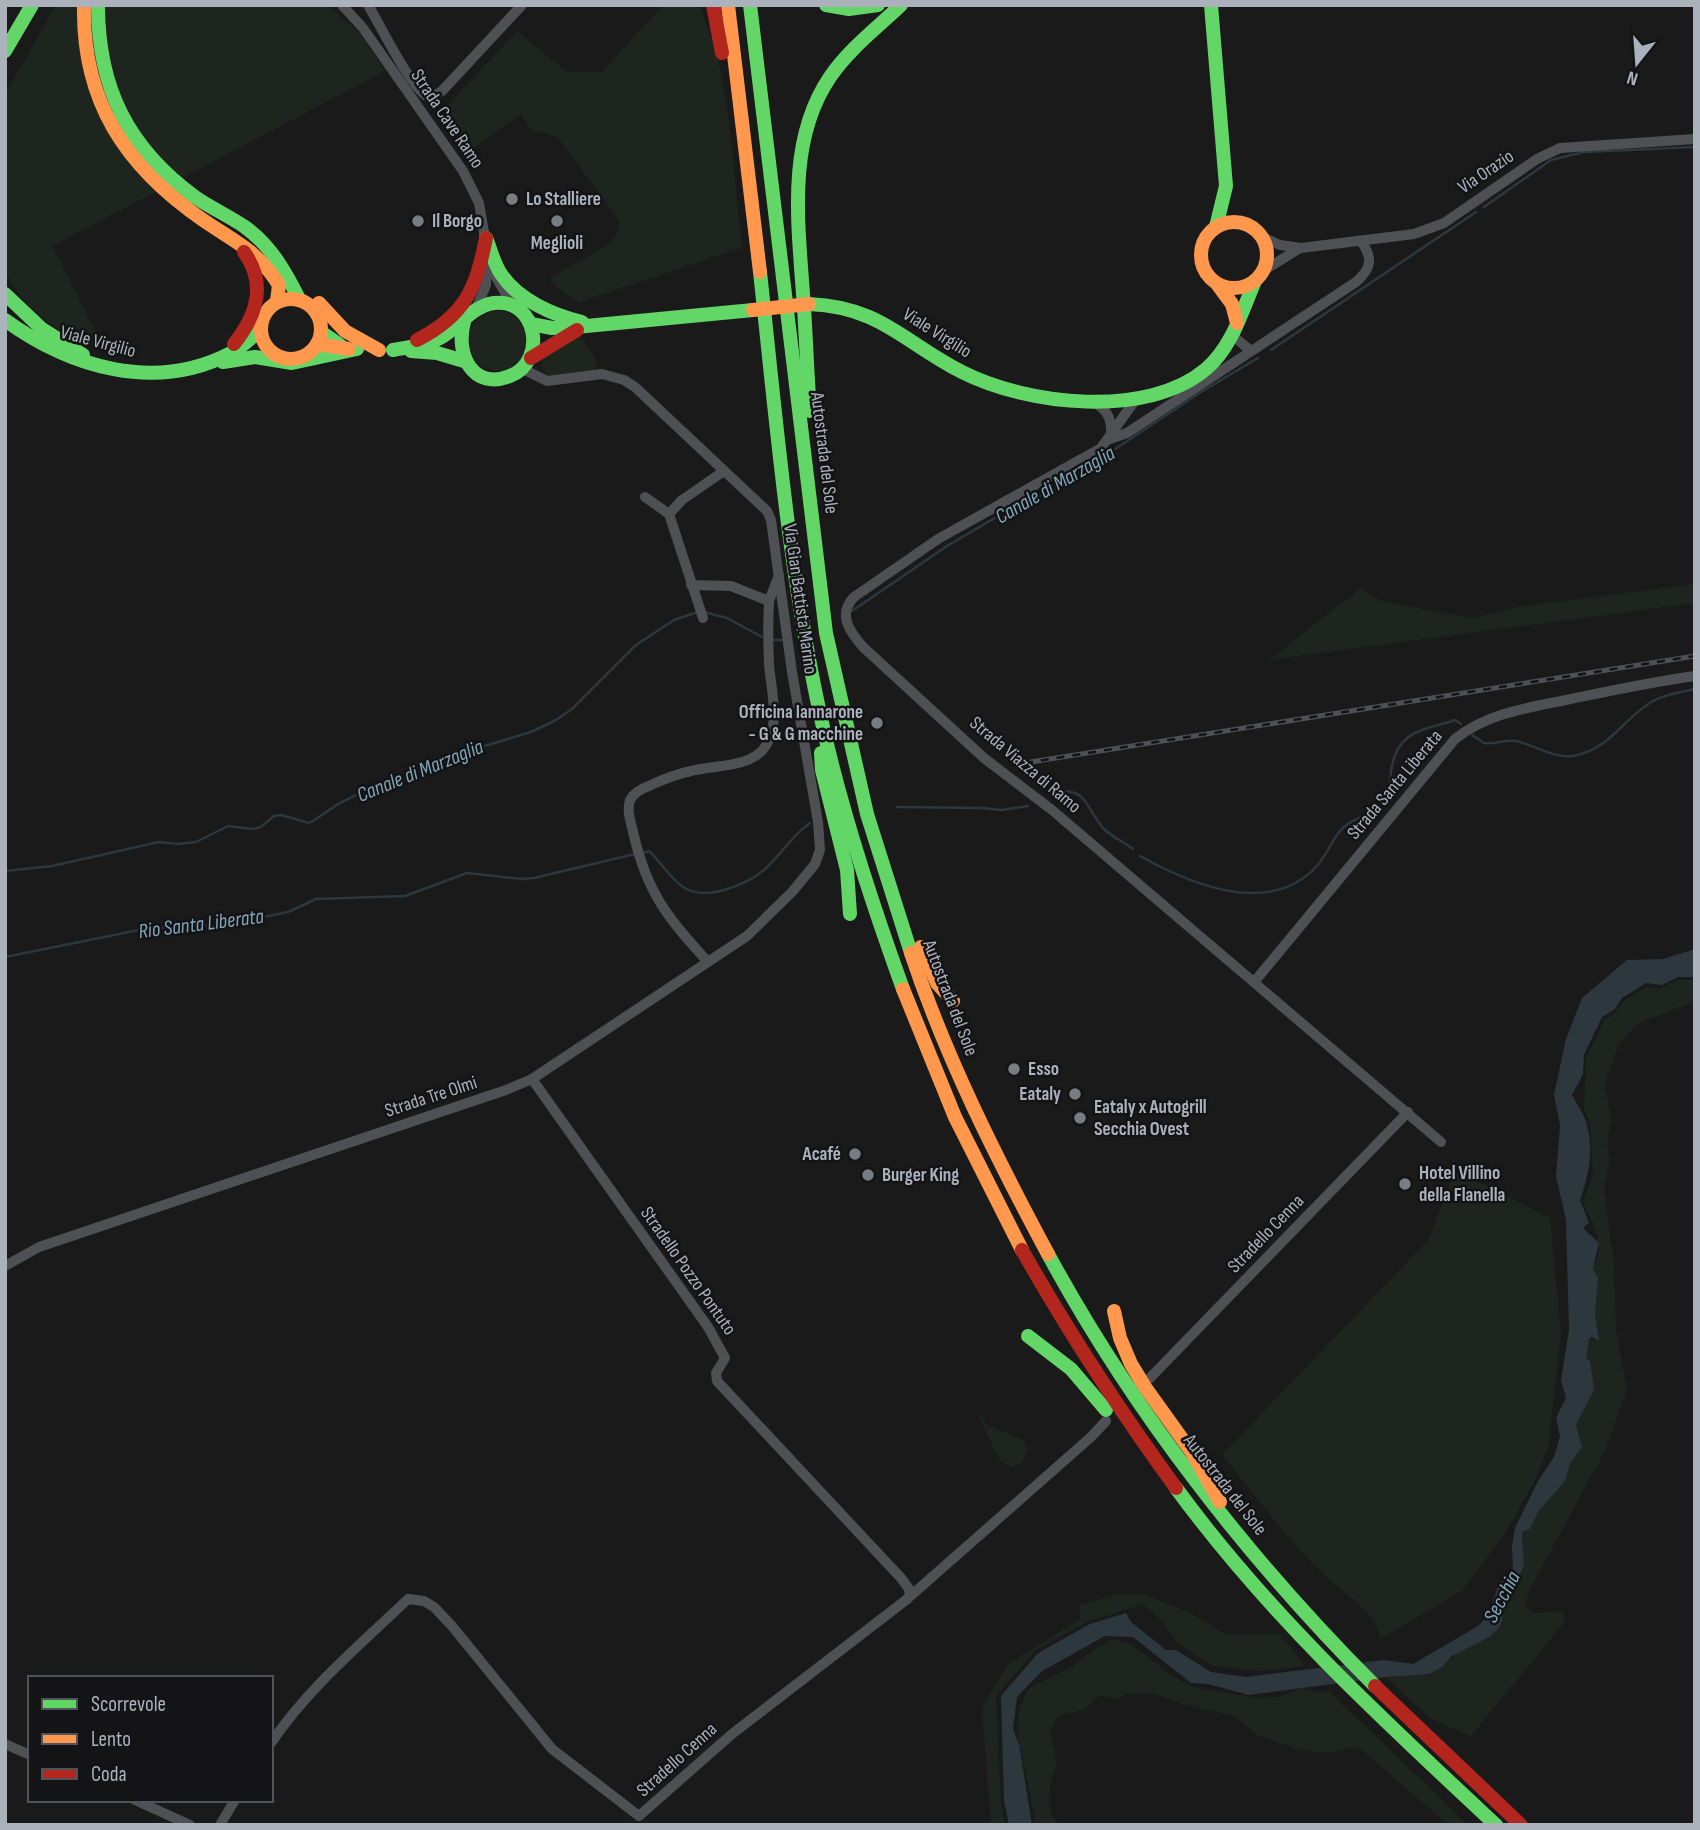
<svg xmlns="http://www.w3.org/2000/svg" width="1700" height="1830" font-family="'Sofia Sans Condensed',sans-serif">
<rect width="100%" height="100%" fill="#1a1a1b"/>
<!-- green -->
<g fill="#1e251e">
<path d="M56,5H328L361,35L385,71L53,246L104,348C62,338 25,311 5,272V94Z"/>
<path d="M663,5H699L717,52L728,112L742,248L579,302L565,294L549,280C563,266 620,248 619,226C619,222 617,219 615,215L560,140L546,133L533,132L521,114L465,154L446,123V107L517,31L567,72H602Z"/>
<circle cx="498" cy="341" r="30"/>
<path d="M576,336L581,337L595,358L596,368L594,370L547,376L541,366L545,355Z"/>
<path d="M1695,584V603L1269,660L1361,588L1380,601L1473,618L1516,607Z"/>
<path d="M1678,980H1695V1001L1637,1024L1620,1042L1605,1083L1611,1119L1607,1145L1610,1159L1604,1188L1614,1265L1616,1329L1627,1390L1605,1451L1529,1591L1525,1605L1533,1613L1563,1611L1564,1623L1471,1736L1431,1719L1386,1677L1441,1667L1503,1613C1501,1602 1504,1597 1514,1592L1524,1564L1522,1537L1524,1531L1530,1529L1538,1512L1565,1481L1570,1464L1582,1447L1576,1425L1594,1390L1586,1358L1589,1339L1598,1340L1595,1315L1598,1278L1593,1268C1607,1242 1593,1227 1583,1201L1593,1174L1590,1124L1584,1109L1586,1058L1605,1019L1614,1014L1624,1001L1646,987L1659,989Z"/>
<path d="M1455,1170L1550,1218L1561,1334L1548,1449L1533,1484L1508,1529L1462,1591L1380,1639C1377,1614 1355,1602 1337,1586C1293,1549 1259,1499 1222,1455L1429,1239Z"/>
<path d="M981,1416L988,1426L1024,1440L1027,1450L1022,1463L1011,1467L1000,1461L979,1417Z"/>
<path d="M1117,1594L1146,1595L1192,1614L1228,1635L1279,1634L1305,1666L1261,1671L1214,1666L1178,1644L1162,1621L1143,1604L1089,1621L1036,1650L996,1696L1001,1804L1005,1825H991L982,1708L1007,1665L1080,1619V1605Z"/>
<path d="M1113,1639L1129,1643L1175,1678L1196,1688L1258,1698L1279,1697L1304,1688L1320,1693L1329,1691L1468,1825H1448L1362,1750L1350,1748L1335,1752H1315L1295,1748L1257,1735L1234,1716L1182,1704L1152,1693H1129L1117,1699L1099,1696L1084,1710L1058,1716L1050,1730L1057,1765L1051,1781L1049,1801L1052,1815L1059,1825H1036L1017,1731L1020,1707L1027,1691L1035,1685L1072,1667L1096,1648Z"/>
</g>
<!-- water -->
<path fill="#2c383e" d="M1695,949V977H1678L1662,985L1646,983L1622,998L1614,1010L1602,1017L1584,1055L1583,1074L1572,1095C1576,1103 1582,1111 1585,1119C1595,1146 1589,1175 1580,1200L1589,1223L1583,1228L1599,1243L1593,1268L1598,1278L1595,1315L1599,1341L1592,1337L1589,1339L1586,1358L1590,1361L1594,1390L1576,1425L1582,1447L1570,1464L1565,1481L1538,1512L1530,1529L1523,1531L1522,1537L1524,1564L1514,1592L1505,1597L1502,1605V1621L1499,1628L1489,1637L1452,1656L1442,1667L1429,1674L1386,1677L1249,1695L1208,1684L1191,1683L1133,1637L1105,1636L1042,1671L1017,1697L1013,1729L1019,1744L1032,1825H1009L1004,1800L1001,1696L1038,1653L1090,1624L1126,1613L1131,1622L1166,1650H1176L1211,1672L1246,1677L1384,1660L1413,1664L1478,1626L1488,1616L1498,1586L1501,1581L1510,1579L1513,1572L1512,1546L1515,1528L1538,1481L1554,1457L1560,1436L1556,1418L1566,1398L1561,1380L1569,1330L1566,1220L1556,1176L1560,1125L1554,1095L1566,1039L1582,998L1627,960L1663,959Z"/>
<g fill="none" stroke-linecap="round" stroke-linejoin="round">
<!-- stream -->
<g stroke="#2c383e" stroke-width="2.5">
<path d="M1484,207L1551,160L1584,152L1695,147"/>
<path d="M1271,350L1476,212"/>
<path d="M852,611L947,546L1005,512L1052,491L1201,392L1258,358"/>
<path d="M704,612L727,618L762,637"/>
<path d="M774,640H782"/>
<path d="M1472,735L1484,743C1495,745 1505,739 1516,741C1535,745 1554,759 1573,756C1611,749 1623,718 1653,701C1665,694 1681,692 1695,689"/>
<path d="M1054,793C1088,785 1086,810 1104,829C1112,837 1124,842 1133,849"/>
<path d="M897,807L982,808L1001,810L1028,806"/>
<path d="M642,853L649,851C661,862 670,878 683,887C705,902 746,885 764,870C781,855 792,835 810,823"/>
<path d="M1140,856C1190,884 1269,918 1317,866C1326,856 1331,842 1340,831C1351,817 1372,817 1383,802C1389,793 1390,782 1391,771C1397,730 1422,731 1455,720L1461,724"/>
<path d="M5,871L52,866L159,842L178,844L196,842L228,826L253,829L261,827L274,816L281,815L309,823L313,821L338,804L370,788L408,778L462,753L531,732L556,720L572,709L636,645L674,620L698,612"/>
<path d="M5,957L149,928L214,926L234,923L288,912L316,899L405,896L467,873L522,879L534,878L635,854"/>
</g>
<!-- street -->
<g stroke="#4e5054" stroke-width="10">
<path d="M342,5L363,28L463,171L479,203L486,244"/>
<path d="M368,5C380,24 412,92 430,98L442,91L522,5"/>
<path d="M1262,237L1280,245L1301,248L1414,234L1444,223L1537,159L1560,148L1695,139"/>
<path d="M1263,271L1300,248"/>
<path d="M494,274L513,306"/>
<path d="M476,309L486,285V259"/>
<path d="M1232,335L1251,351"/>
<path d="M1136,399L1101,448L938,539L854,597C837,615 850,632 863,647L984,758L1052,810L1441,1142"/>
<path d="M1092,401C1106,409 1112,417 1111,434"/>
<path d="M1110,439L1127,433L1356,282C1372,268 1373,258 1361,241"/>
<path d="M645,497L669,514"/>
<path d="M691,585L731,586L769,601C768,622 768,643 769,664C771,691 781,723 765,747C751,768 713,765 691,771C677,774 664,779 651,785C643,788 634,792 630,800C626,812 632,825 634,836C648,895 669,919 708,962"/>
<path d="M769,601L779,575"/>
<path d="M703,618L669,514L682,500L724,471"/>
<path d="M1255,981L1455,739C1488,713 1527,708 1566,700C1609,691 1651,682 1695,676"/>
<path d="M532,1079L708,1327L725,1358L716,1373L717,1381L901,1578L909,1589L910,1595L906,1600"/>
<path d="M5,1266L39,1247L506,1090L532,1079L747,936L792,892L815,864L820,850L818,822L792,672L771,520L767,511L635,387L624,380L602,374L547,381L523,369"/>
<path d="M1149,1379L1408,1112"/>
<path d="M271,1743C308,1688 360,1645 408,1599L424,1601L434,1607L452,1626L552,1749L639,1816L732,1734L906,1600L1091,1437L1106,1421"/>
<path d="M5,1744L30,1755"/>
<path d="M135,1800L190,1825"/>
<path d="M220,1825L235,1800"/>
</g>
<!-- fast -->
<g stroke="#63d668" stroke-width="14">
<path d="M98,5C98,88 128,148 195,197C211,208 229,216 245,227C271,246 285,271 299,299"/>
<path d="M750,5L826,633L867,814L911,953"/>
<path d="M826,5L849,9L878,5"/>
<path d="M1211,5L1226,186L1216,227"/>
<path d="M5,51L32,5"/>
<path d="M486,238C491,250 494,264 501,274C518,300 553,315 582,322"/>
<path d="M760,272C776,418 788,565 819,709C839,804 870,898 903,989"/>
<path d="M5,294L42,329L83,355"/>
<path d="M809,304C881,307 903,342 962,372C1027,405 1147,419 1206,369C1232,347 1242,311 1255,281"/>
<path d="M5,320C70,367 155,393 231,353C241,348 251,338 260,330"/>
<path d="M531,324L552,328L576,327L753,310"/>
<path d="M321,332L340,345"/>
<path d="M393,350C409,347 426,346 440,338C458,328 472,306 494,303C537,298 548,361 510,376C472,391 455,353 464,322"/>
<path d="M411,351L437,353L464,361"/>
<path d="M223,362L255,357L292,363L357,349"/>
<path d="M810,411C807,372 806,333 803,294C798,222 787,140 830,77C849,49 877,28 901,5"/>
<path d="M821,753L822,770L847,870L850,914"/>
<path d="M1048,1254C1133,1411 1249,1560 1375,1686"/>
<path d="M1028,1336L1071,1369L1106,1410"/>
<path d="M1176,1488C1268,1614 1382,1719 1496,1825"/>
</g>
<!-- slow -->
<g stroke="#ff974d" stroke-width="14">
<path d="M84,5C82,101 125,166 203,220C235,242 257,250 279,285L277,301"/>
<path d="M728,5L760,272"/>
<circle cx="1234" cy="255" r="33"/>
<path d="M1218,285L1232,304L1237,323"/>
<circle cx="291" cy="329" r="30"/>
<path d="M319,303L345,331L379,350"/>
<path d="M317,344L349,349"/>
<path d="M921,947L937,983L953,1001"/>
<path d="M911,953C946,1058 996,1157 1048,1254"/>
<path d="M903,989L955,1117L1022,1250"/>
<path d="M1114,1311L1120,1338L1131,1364L1145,1387L1193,1454L1220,1502"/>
</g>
<!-- jam -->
<g stroke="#b3261e" stroke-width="14">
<path d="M713,5L722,53"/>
<path d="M417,340C466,315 476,288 486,238"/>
<path d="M234,344C257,315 267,284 244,252"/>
<path d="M531,358L577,330"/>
<path d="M1022,1250C1069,1333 1120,1411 1176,1488"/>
<path d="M1375,1686L1521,1825"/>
</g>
<defs>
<path id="rail" d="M1025,763L1695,656"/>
</defs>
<!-- rail casing -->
<use href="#rail" stroke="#4e5053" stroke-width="5"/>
<!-- rail -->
<use href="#rail" stroke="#141417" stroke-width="2.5" stroke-dasharray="8" stroke-linecap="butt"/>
<!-- slow-bridge -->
<path stroke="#ff974d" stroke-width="14" d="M753,310L809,304"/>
</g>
<!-- markers -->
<g fill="#787d84" stroke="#141417" stroke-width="2.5">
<circle cx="512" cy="199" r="7"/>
<circle cx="418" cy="221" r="7"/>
<circle cx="557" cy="221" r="7"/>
<circle cx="877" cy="723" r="7"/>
<circle cx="1014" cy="1069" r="7"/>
<circle cx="1075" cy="1094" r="7"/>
<circle cx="1080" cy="1118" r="7"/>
<circle cx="855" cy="1154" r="7"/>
<circle cx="868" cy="1175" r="7"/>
<circle cx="1405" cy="1184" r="7"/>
</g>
<g text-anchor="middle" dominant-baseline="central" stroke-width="5" stroke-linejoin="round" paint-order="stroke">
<!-- street labels -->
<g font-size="19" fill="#abb2bc" stroke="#141417">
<text transform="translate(447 119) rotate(56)">Strada Cave Ramo</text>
<text transform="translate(1486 172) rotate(-34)">Via Orazio</text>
<text transform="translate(937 333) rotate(32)">Viale Virgilio</text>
<text transform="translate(98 342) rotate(15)">Viale Virgilio</text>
<text transform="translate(824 453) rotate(83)">Autostrada del Sole</text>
<text transform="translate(800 599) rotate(82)">Via Gian Battista Marino</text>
<text transform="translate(1025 765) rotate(40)">Strada Viazza di Ramo</text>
<text transform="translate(1395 785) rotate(-50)">Strada Santa Liberata</text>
<text transform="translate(950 998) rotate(69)">Autostrada del Sole</text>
<text transform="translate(431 1097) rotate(-18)">Strada Tre Olmi</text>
<text transform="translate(1266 1234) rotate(-46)">Stradello Cenna</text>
<text transform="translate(688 1271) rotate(55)">Stradello Pozzo Pontuto</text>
<text transform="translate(1225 1485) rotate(52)">Autostrada del Sole</text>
<text transform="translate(677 1760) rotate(-42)">Stradello Cenna</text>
</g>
<!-- poi labels -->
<g font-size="19" font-weight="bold" fill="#abb2bc" stroke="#141417" text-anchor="start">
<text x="526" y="199">Lo Stalliere</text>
<text x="432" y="221">Il Borgo</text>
<text x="557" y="243" text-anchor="middle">Meglioli</text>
<text x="863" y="712" text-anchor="end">Officina Iannarone<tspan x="863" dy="22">- G &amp; G macchine</tspan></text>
<text x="1028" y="1069">Esso</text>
<text x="1061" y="1094" text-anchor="end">Eataly</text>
<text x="1094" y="1107">Eataly x Autogrill<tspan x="1094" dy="22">Secchia Ovest</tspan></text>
<text x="841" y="1154" text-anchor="end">Acafé</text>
<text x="1419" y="1173">Hotel Villino<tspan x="1419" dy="22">della Flanella</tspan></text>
<text x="882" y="1175">Burger King</text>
</g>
<!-- water labels -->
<g font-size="21" font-style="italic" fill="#80a6b8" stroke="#141417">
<text transform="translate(1055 485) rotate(-30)">Canale di Marzaglia</text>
<text transform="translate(420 771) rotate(-22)">Canale di Marzaglia</text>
<text transform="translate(201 924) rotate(-7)">Rio Santa Liberata</text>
<text transform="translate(1502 1597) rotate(-62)">Secchia</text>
</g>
</g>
<!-- border -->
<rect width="1700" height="1830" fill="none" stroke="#abb2bc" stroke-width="14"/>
<!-- legend -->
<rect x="28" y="1676" width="245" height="126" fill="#141417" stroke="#505359" stroke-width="2"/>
<rect x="42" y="1699" width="35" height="10" fill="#63d668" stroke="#505359" stroke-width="2"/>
<text x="91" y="1711" font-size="21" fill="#abb2bc">Scorrevole</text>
<rect x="42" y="1734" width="35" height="10" fill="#ff974d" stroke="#505359" stroke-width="2"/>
<text x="91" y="1746" font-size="21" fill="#abb2bc">Lento</text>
<rect x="42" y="1769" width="35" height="10" fill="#b3261e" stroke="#505359" stroke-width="2"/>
<text x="91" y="1781" font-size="21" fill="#abb2bc">Coda</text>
<!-- north arrow -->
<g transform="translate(1637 63) rotate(197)" stroke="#141417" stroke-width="5" paint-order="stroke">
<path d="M0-5L12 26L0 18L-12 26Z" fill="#abb2bc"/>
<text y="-10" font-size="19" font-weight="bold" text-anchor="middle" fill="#abb2bc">N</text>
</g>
</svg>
